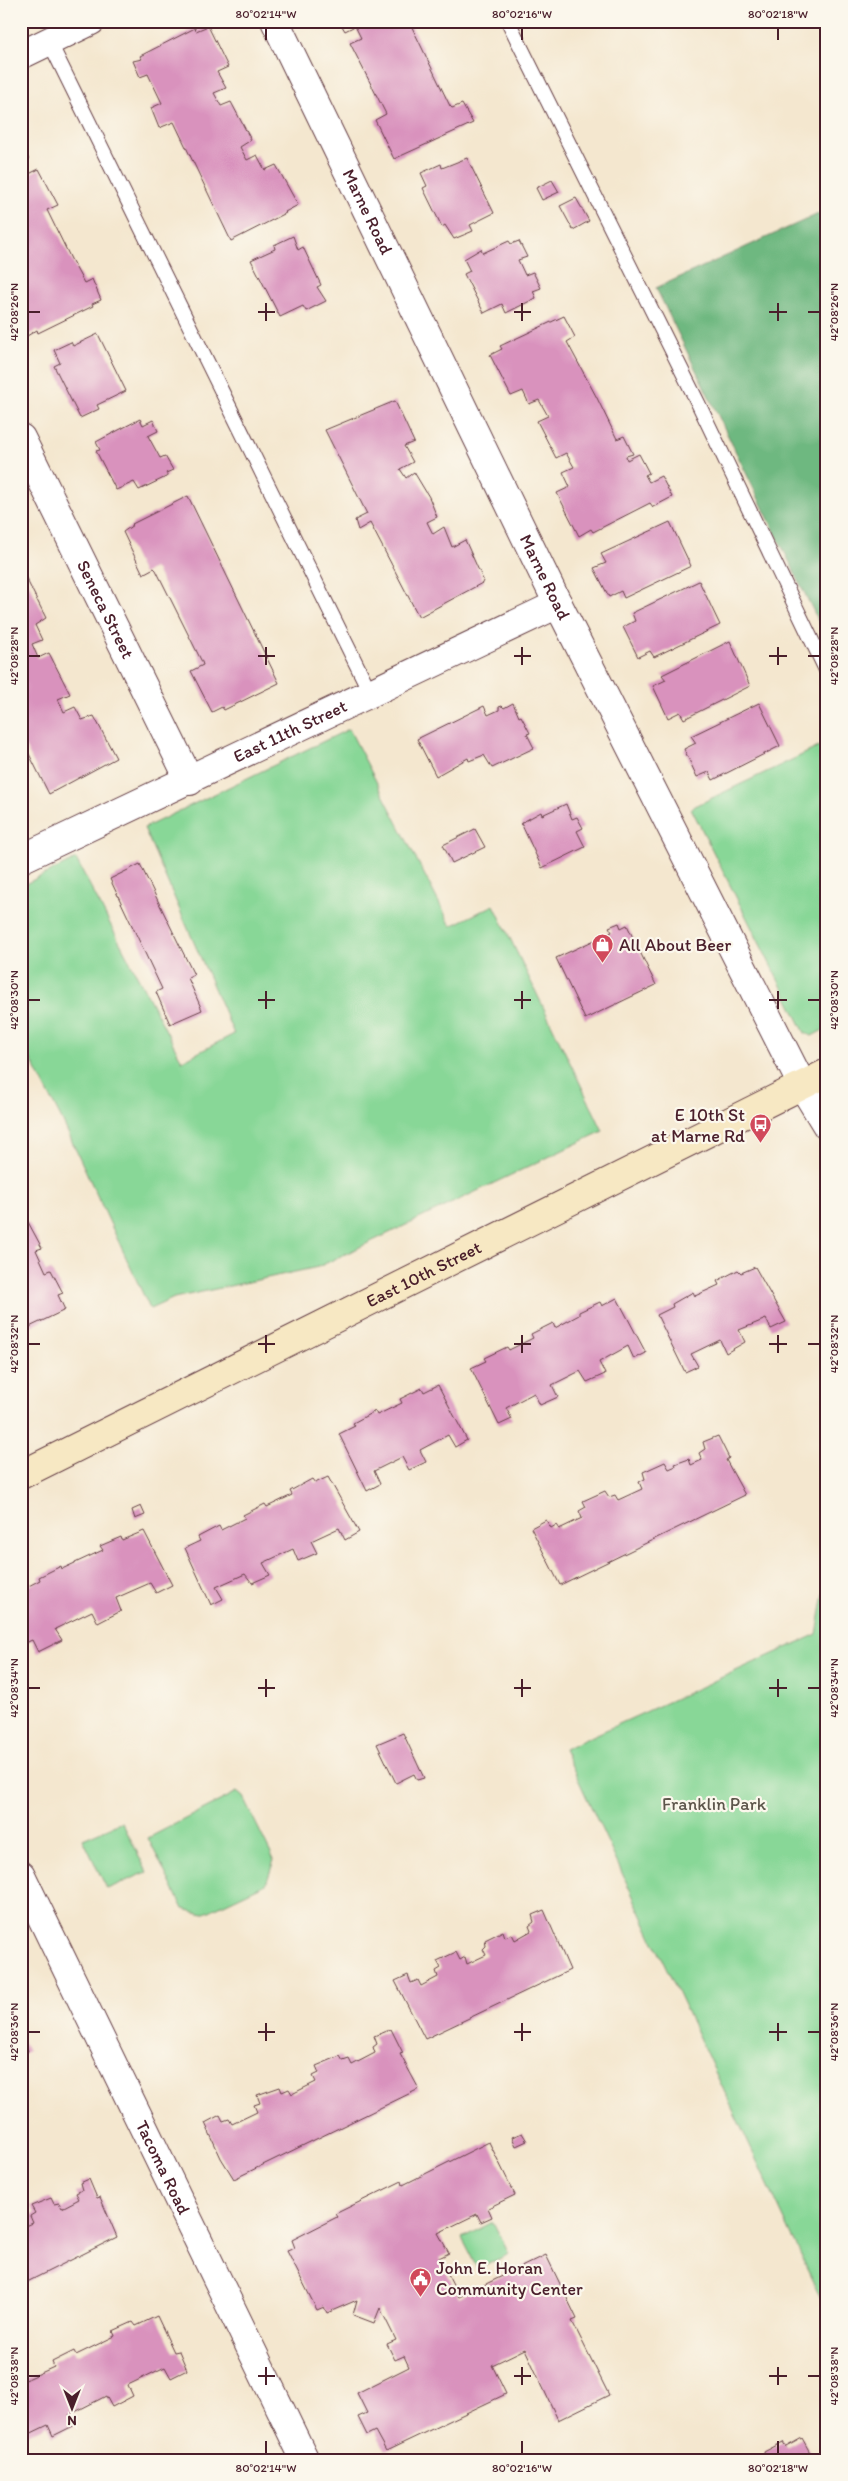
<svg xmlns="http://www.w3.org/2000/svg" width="848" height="2481" font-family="Itim,sans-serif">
<rect width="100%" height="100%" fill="#fbf7ec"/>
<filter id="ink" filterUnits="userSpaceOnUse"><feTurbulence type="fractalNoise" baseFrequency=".02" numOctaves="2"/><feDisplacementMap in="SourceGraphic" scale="10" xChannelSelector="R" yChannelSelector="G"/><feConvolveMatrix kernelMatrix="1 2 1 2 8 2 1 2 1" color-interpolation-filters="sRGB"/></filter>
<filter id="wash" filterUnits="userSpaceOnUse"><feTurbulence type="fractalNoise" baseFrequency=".0096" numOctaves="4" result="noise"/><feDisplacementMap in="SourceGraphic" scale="20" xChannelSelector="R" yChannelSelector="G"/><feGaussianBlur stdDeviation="1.12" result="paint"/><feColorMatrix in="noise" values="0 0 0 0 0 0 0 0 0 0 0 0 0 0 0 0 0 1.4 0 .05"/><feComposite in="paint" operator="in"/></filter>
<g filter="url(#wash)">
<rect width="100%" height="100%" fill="#f4e7cf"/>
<!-- green -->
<g fill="#88d797" stroke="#697b61">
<path d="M349,729L451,926L494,905L603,1131L318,1267L174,1298L150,1309L62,1120L21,1040V886L76,859L182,1061L234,1034L144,828Z"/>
<path d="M827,743V1028L812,1036L805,1033L691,808Z"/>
<path d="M827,1575V2311L564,1749L817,1634Z"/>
<path d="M237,1792L243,1797L274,1860L266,1884L203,1914L183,1909L148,1838Z"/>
<path d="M122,1822L147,1872L107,1889L83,1839Z"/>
<path d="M493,2222L509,2254L478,2269L462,2238Z"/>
</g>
<!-- forest -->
<path fill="#6eb880" stroke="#5c6c56" d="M827,210V639L656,288Z"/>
<g id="blocks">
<!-- building -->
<g fill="#d992bd">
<path d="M339,21H409L450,106L452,108L462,104L473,123L394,159L375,120L386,114L350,43L361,38L355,26L345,31Z"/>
<path d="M208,26L228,67L217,72L226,88L214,93L221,106L231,102L251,140L240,147L247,160L257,155L265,170L276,165L298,205L285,212L286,213L231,241L174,122L159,128L151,108L162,103L161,101L148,74L140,77L133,61L142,59L140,56L195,28L196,31Z"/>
<path d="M21,144L29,160L24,163L29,174L39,169L58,205L47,210L71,259L84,283L92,279L101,300L92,304L93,306L38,333L37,330L27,336L21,325Z"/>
<path d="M467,158L494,213L470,225L473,231L454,239L445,225L442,227L423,188L427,186L421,173L441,164L442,168Z"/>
<path d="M552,180L559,192L542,200L536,188Z"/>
<path d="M576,198L589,221L573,230L560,206Z"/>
<path d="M293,236L298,250L303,247L321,285L317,287L326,301L306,311L303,306L280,317L251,260L275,249L274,245Z"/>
<path d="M509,241L511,244L519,241L527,257L518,260L525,275L533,272L541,288L533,291L536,298L506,313L502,304L484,313L464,274L470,271L464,259L481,249L483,253Z"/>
<path d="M564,316L575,337L567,342L597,398L617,439L624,436L633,454L626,456L627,460L639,454L649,473L645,475L649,482L661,476L672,497L653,507L650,503L593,532L591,529L579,536L557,493L570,487L563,472L574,467L566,453L556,458L537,421L548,416L539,400L529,404L523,391L511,396L490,355L502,349L500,346Z"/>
<path d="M98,334L126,391L97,405L99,409L80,418L54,366L60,363L54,350L71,342L73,346Z"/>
<path d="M395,401L414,442L404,446L413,462L400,469L406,478L414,472L429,497L437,517L427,522L433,534L444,527L452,547L465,540L484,582L419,617L370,523L358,530L355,520L367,514L325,430Z"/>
<path d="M140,419L143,425L153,420L158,431L148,436L160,458L165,456L173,470L166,473L168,476L139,490L134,482L116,490L96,451L100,450L96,442Z"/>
<path d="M188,496L279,683L224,710L222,707L212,712L191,671L203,665L202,662L156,570L154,568L143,574L123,532L133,525L132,524Z"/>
<path d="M670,522L691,566L624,598L621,591L609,597L594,568L606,563L601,554Z"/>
<path d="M26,578L46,618L35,625L42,640L32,644L38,658L49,653L70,694L58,699L64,712L75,707L82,720L94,716L116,758L49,794L21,738V580Z"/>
<path d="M699,581L720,625L654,657L650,651L638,657L623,627L635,621L632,613Z"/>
<path d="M730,641L750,686L684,719L680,712L668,718L653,686L666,680L662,675Z"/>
<path d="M513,703L519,717L521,716L530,733L527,734L534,748L492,768L484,755L469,761L468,758L436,776L417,739L484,706L488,715L499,710V707L502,706L504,708Z"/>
<path d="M759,703L780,746L713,780L709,772L697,777L684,749L696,743L691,736Z"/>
<path d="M566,804L572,819L577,817L583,828L577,831L585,847L542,868L521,823L541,812L542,815Z"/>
<path d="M475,829L485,847L452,863L443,845Z"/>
<path d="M140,864L194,975L188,978L202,1010L170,1024L156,992L162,989L110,879Z"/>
<path d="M619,923L621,928L627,925L656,985L585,1019L556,958L612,932L609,927Z"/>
<path d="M21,1221L23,1225L28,1222L42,1248L36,1250L46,1272L51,1270L63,1293L58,1295L65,1310L21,1331Z"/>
<path d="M755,1267L786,1322L771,1329L766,1319L739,1330L745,1342L726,1353L720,1340L691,1354L698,1366L685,1372L657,1315L673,1307L672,1304L693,1292L695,1296L719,1285L717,1281L738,1270L741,1273Z"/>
<path d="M617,1298L646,1353L634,1359L628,1346L599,1362L605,1374L587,1382L580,1371L552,1385L558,1397L540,1405L534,1393L506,1408L512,1419L499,1425L471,1368L486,1361L484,1358L507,1347L509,1350L533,1338L531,1334L553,1323L555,1328L579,1315V1312L600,1302L602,1306Z"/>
<path d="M438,1385L467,1440L455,1447L448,1435L420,1450L426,1462L409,1470L402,1457L374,1471L380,1484L367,1491L339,1434L355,1426L353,1423L375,1411L377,1415L402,1403L400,1399L422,1388L424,1392Z"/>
<path d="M718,1436L729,1458L726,1460L745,1495L560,1585L531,1528L546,1520L551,1528L556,1525L559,1529L582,1518L579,1511L586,1507L583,1501L605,1491L609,1497L615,1495L618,1500L642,1489L639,1482L645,1479L643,1472L665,1462L669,1469L676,1466L675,1464L689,1459L691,1465L702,1460L699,1453L705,1449L703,1442Z"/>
<path d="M328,1477L359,1532L345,1540L339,1528L311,1541L317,1553L298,1561L293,1549L263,1563L270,1575L252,1583L245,1574L216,1587L223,1599L211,1605L185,1548L200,1541L198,1537L219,1526L221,1530L245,1518L243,1515L265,1504L267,1507L292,1495L290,1491L312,1479L315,1483Z"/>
<path d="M141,1506L145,1515L135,1519L132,1510Z"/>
<path d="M144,1531L172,1585L156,1593L150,1583L116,1598L121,1611L98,1623L92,1611L55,1629L62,1640L38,1652L32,1640L21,1645V1590L40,1580L39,1577L61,1566L62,1569L103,1550L100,1546L121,1537L122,1540Z"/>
<path d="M403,1733L424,1778L417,1780L414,1774L396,1783L377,1744Z"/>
<path d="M544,1910L570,1970L425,2039L395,1981L408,1975L411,1983L418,1980L421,1986L438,1977L436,1971L441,1968L437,1961L456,1952L460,1960L465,1957L467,1964L486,1955L483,1949L486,1946L485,1940L503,1931L505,1937L512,1934L515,1940L531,1931L529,1926L534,1922L532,1915Z"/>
<path d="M391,2029L403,2053L400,2054L419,2089L234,2179L221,2158L205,2123L220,2115L223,2121L229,2119L232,2124L257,2112L254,2105L260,2103L257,2095L280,2087L282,2092L289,2089L292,2094L316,2082L313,2076L319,2073L316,2066L340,2056L343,2061L349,2059L352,2065L375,2053L373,2047L377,2044L374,2036Z"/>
<path d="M21,2037L28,2051L21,2055Z"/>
<path d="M522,2133L527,2141L516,2146L512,2137Z"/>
<path d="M489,2142L515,2195L488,2208L492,2217L481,2222L477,2214L438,2233L449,2253L439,2258L459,2297L546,2255L577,2319L572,2321L609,2395L558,2420L525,2349L492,2365L506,2394L386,2451L375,2431L367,2435L358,2417L367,2413L357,2393L409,2367L404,2356L395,2360L387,2344L396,2340L380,2308L374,2323L353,2315L357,2300L327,2313L324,2307L317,2310L287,2251L295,2248L292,2240L337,2217L335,2214L402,2181L403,2185Z"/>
<path d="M89,2179L97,2198L100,2197L117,2237L21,2285V2228L33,2223L30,2216L35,2213L31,2206L51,2198L54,2204L59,2203L62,2208L79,2199L76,2193L82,2190L80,2183Z"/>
<path d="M157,2316L174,2352L179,2351L187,2370L171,2378L165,2367L128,2385L133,2396L112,2407L106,2396L69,2415L75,2425L53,2436L48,2425L21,2438V2382L54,2367L52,2362L74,2351L76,2355L115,2336L113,2331L133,2322L136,2326Z"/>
<path d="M802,2438L814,2460H759L765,2457L764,2452L783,2442L786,2447Z"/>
</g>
</g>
</g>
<g filter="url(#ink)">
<use href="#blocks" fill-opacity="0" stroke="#643d44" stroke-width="1"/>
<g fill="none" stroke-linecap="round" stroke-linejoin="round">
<defs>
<g id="lane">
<path d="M508,21L698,403L827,672"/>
<path d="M49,41L371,694"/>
</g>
<g id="street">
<path id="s1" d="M275,21L558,604L802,1085L827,1126"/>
<path d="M21,55L91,21"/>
<path id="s2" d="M21,438L190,781"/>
<path id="s3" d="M21,859L558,604"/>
<path id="s4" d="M21,1875L305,2460"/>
</g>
<g id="secondary">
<path id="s5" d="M21,1475L827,1073"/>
</g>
</defs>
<!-- lane casing -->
<use href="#lane" stroke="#643d44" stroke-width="16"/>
<!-- street casing -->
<use href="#street" stroke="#643d44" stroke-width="30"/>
<!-- secondary casing -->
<use href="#secondary" stroke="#643d44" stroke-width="30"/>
<!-- lane -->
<use href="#lane" stroke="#fff" stroke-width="14"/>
<!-- street -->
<use href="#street" stroke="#fff" stroke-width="28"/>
<!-- secondary -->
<use href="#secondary" stroke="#f7e8c3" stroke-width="28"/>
</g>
</g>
<!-- ticks -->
<path fill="none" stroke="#4a1f2b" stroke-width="2" d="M266,28V40M522,28V40M778,28V40M266,303V321M522,303V321M778,303V321M28,312H40M258,312H275M514,312H531M769,312H787M808,312H820M266,647V665M522,647V665M778,647V665M28,656H40M258,656H275M514,656H531M769,656H787M808,656H820M266,991V1009M522,991V1009M778,991V1009M28,1000H40M258,1000H275M514,1000H531M769,1000H787M808,1000H820M266,1335V1353M522,1335V1353M778,1335V1353M28,1344H40M258,1344H275M514,1344H531M769,1344H787M808,1344H820M266,1679V1697M522,1679V1697M778,1679V1697M28,1688H40M258,1688H275M514,1688H531M769,1688H787M808,1688H820M266,2023V2041M522,2023V2041M778,2023V2041M28,2032H40M258,2032H275M514,2032H531M769,2032H787M808,2032H820M266,2367V2385M522,2367V2385M778,2367V2385M28,2376H40M258,2376H275M514,2376H531M769,2376H787M808,2376H820M266,2441V2454M522,2441V2454M778,2441V2454"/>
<!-- icons -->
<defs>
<symbol id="shop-pin" viewBox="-11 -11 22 30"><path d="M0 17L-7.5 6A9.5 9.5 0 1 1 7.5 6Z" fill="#d1495b" stroke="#fbf7ec"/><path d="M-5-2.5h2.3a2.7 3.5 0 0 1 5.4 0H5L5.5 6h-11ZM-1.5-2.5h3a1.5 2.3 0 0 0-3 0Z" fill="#fff"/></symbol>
<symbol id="bus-pin" viewBox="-11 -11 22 30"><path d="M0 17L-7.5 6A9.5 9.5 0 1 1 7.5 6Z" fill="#d1495b" stroke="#fbf7ec"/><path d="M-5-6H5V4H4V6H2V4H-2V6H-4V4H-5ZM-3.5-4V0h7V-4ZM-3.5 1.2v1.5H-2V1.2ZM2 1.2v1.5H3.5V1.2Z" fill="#fff"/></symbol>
<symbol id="civic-pin" viewBox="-11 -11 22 30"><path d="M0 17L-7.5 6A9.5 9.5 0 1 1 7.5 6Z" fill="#d1495b" stroke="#fbf7ec"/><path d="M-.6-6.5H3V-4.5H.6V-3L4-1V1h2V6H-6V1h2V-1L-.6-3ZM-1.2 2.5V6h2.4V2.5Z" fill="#fff"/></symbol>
</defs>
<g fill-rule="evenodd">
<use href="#shop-pin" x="590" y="932" width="25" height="34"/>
<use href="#bus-pin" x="748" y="1112" width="25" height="34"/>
<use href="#civic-pin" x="408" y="2266" width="25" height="34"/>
</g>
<g text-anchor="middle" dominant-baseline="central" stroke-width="4.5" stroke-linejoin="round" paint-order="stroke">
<!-- street labels -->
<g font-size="18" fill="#4a1f2b" stroke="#fbf7ec">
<text stroke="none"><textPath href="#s1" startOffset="212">Marne Road</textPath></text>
<text stroke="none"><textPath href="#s1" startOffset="618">Marne Road</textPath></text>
<text stroke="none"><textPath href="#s2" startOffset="191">Seneca Street</textPath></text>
<text stroke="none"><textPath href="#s3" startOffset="298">East 11th Street</textPath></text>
<text stroke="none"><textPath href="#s5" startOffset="450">East 10th Street</textPath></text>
<text stroke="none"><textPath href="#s4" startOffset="325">Tacoma Road</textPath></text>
</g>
<!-- poi labels -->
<g font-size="18" fill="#4a1f2b" stroke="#fbf7ec" text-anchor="start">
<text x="619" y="945">All About Beer</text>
<text x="745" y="1115" text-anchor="end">E 10th St<tspan x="745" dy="21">at Marne Rd</tspan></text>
<text x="436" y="2268">John E. Horan<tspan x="436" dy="21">Community Center</tspan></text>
</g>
<!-- park labels -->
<g font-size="18" fill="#5d564b" stroke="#fbf7ec">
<text x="714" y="1804">Franklin Park</text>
</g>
</g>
<!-- margin -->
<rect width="848" height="2481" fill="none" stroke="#fbf7ec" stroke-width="55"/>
<!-- north arrow -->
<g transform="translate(72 2408) rotate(180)" stroke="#fbf7ec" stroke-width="4" paint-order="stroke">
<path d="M0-4L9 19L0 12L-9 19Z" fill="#4a1f2b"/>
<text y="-8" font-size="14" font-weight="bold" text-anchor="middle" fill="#4a1f2b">N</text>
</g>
<rect x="28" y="28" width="792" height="2426" fill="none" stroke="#4a1f2b" stroke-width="2"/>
<g font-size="12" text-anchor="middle" fill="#4a1f2b">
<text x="266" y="18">80°02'14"W</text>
<text x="522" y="18">80°02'16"W</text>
<text x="778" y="18">80°02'18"W</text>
<text transform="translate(834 312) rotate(-90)" y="4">42°08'26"N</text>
<text transform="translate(14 312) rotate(-90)" y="4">42°08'26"N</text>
<text transform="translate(14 656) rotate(-90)" y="4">42°08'28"N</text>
<text transform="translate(834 656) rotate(-90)" y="4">42°08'28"N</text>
<text transform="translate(14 1000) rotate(-90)" y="4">42°08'30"N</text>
<text transform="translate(834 1000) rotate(-90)" y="4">42°08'30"N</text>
<text transform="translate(834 1344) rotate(-90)" y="4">42°08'32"N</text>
<text transform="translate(14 1344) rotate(-90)" y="4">42°08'32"N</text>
<text transform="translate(834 1688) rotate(-90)" y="4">42°08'34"N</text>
<text transform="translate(14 1688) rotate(-90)" y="4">42°08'34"N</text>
<text transform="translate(14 2032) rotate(-90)" y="4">42°08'36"N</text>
<text transform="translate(834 2032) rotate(-90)" y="4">42°08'36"N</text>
<text transform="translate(14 2376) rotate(-90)" y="4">42°08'38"N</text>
<text transform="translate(834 2376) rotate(-90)" y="4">42°08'38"N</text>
<text x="266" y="2472">80°02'14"W</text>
<text x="522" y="2472">80°02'16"W</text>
<text x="778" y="2472">80°02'18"W</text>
</g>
</svg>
